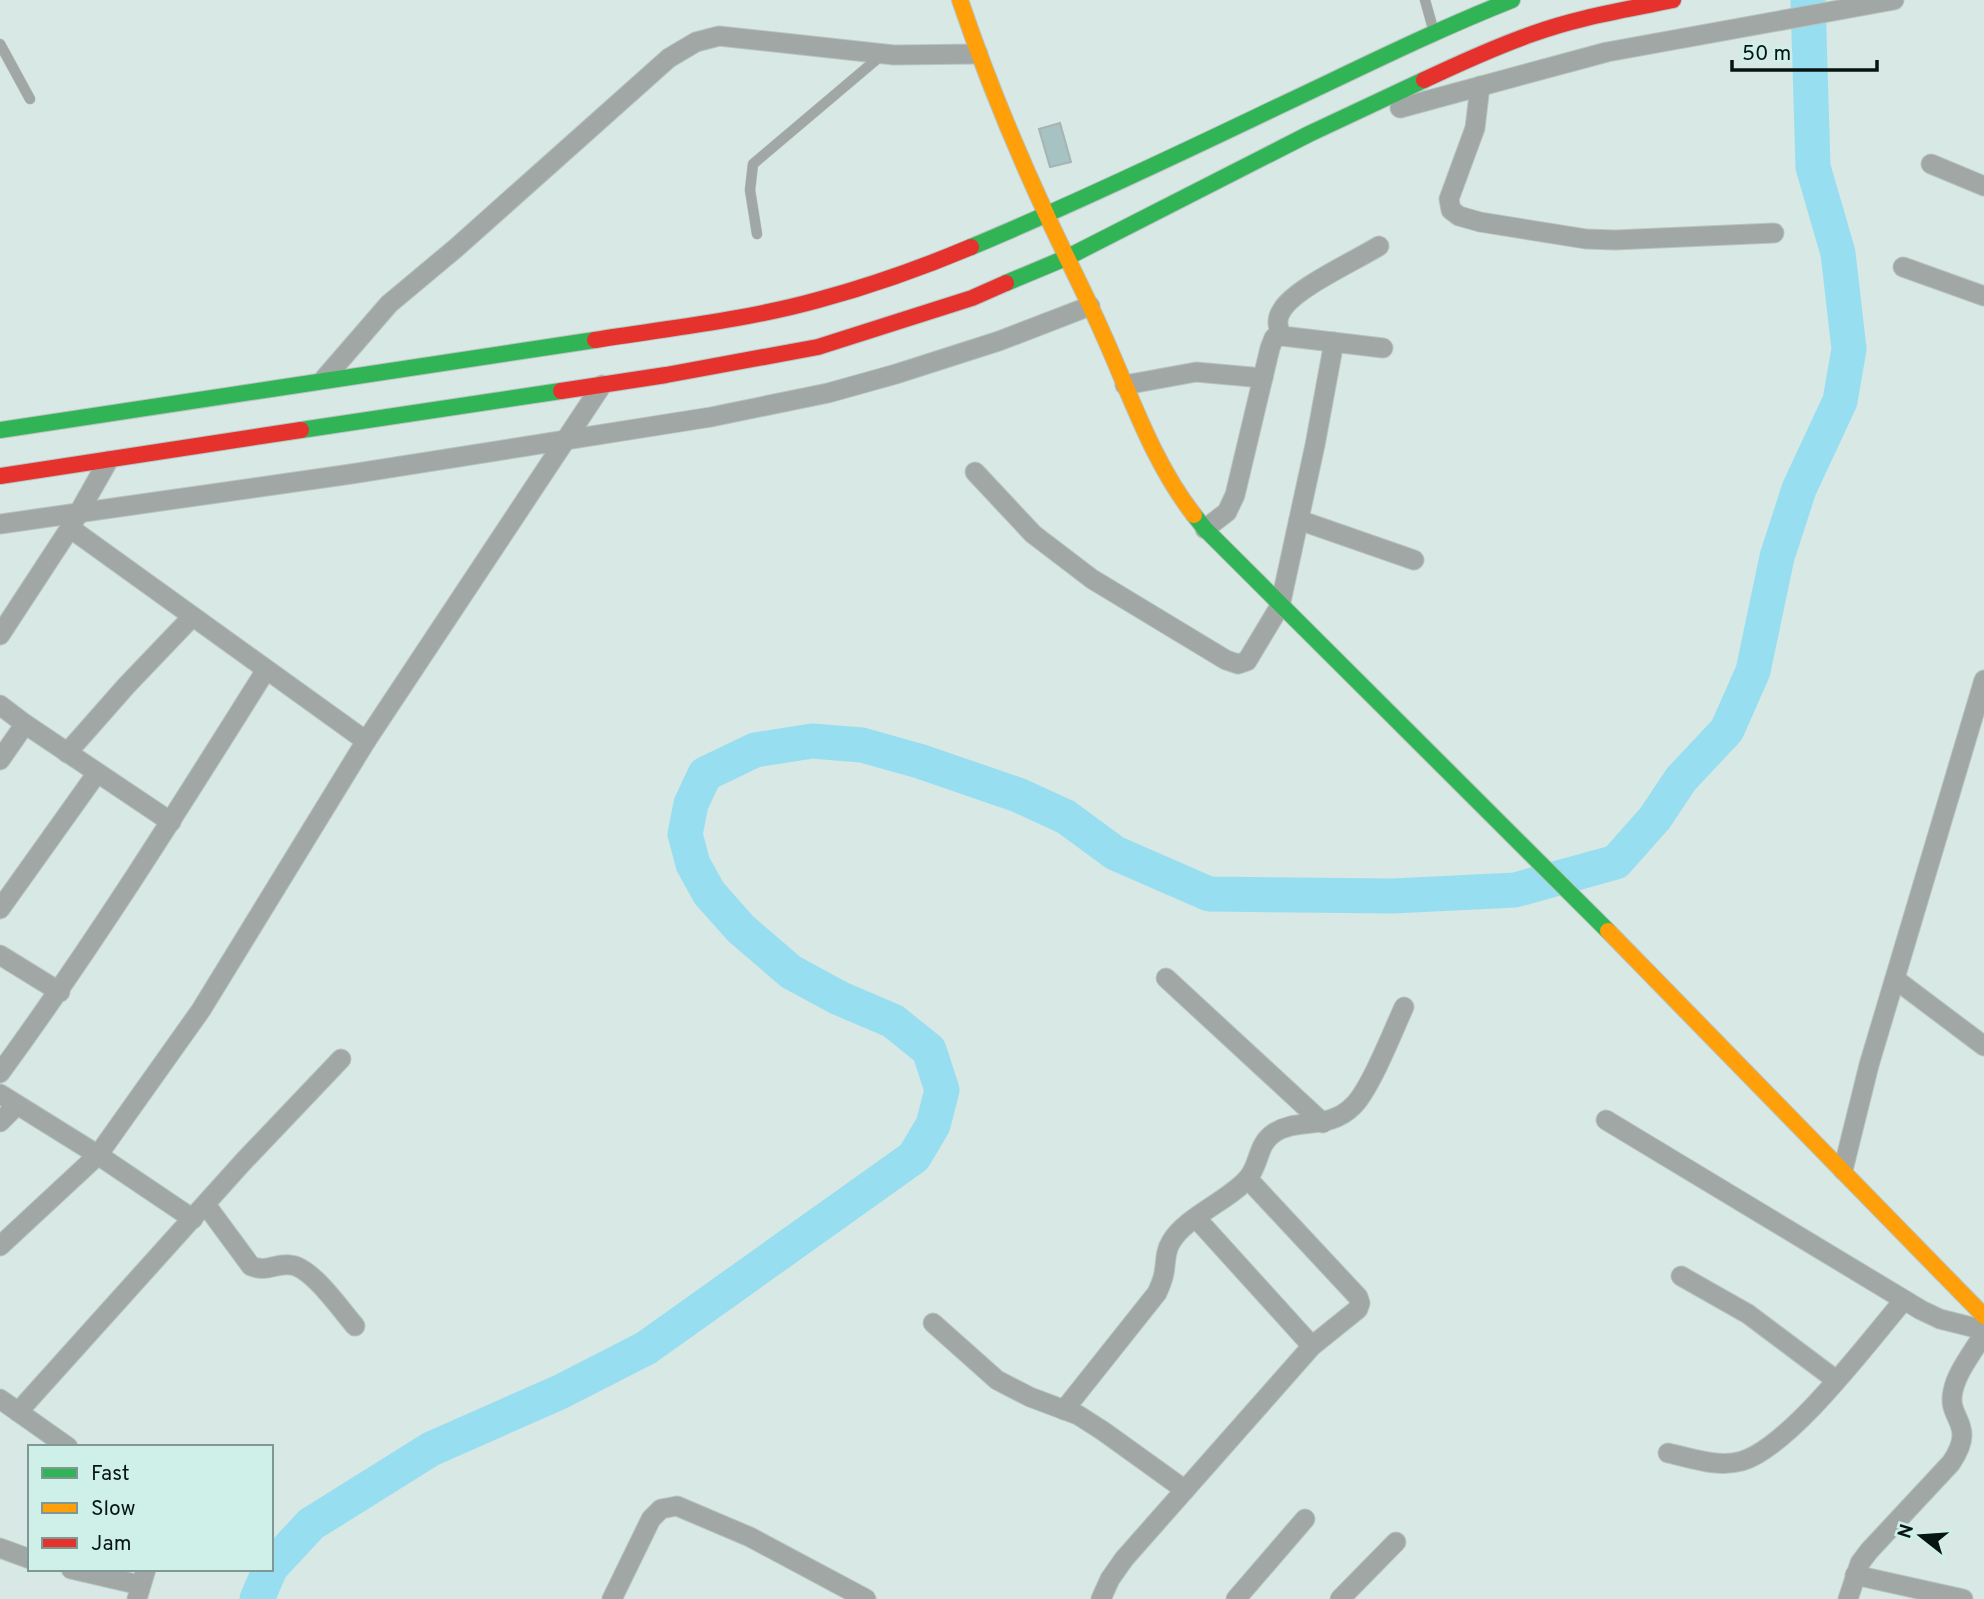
<svg xmlns="http://www.w3.org/2000/svg" width="1984" height="1599" font-family="Overpass,sans-serif">
<rect width="100%" height="100%" fill="#d7e8e5"/>
<g fill="none" stroke-linecap="round" stroke-linejoin="round">
<!-- river -->
<g stroke="#98def1" stroke-width="35">
<path d="M271,1567L311,1524L431,1449L560,1392L646,1348L914,1157L933,1125L942,1090L929,1050L893,1021L839,998L791,972L741,929L709,893L693,864L685,834L691,804L705,774L755,750L812,741L862,745L919,761L1018,795L1066,817L1115,853L1209,894L1393,896L1515,890L1616,862L1655,818L1681,779L1727,730L1753,671L1777,557L1799,489L1840,401L1849,349L1838,253L1813,167L1808,0"/>
<path d="M257,1599L270,1569"/>
</g>
</g>
<!-- building -->
<path fill="#a6c2c2" stroke="#a7b4b3" stroke-width="2" d="M1060,123L1071,162L1050,167L1039,129Z"/>
<g fill="none" stroke-linecap="round" stroke-linejoin="round">
<defs>
<g id="lane">
<path d="M1425,0L1432,25"/>
<path d="M0,44L30,99"/>
<path d="M757,234L750,190L753,164L883,54"/>
</g>
<g id="street">
<path d="M1480,86L1475,128L1449,199L1451,210L1459,216L1480,222L1586,239L1615,240L1774,233"/>
<path d="M1400,108L1607,52L1894,0"/>
<path d="M1931,164L1984,186"/>
<path d="M1903,267L1984,296"/>
<path d="M1282,336C1277,327 1276,319 1282,310C1295,288 1355,261 1379,246"/>
<path d="M324,379L389,304L456,248L669,58L696,42L719,36L894,55L978,54"/>
<path d="M1125,385L1196,372L1263,378"/>
<path d="M975,472L1033,534L1092,579L1226,660L1238,664L1247,661L1280,606L1315,445L1334,342"/>
<path d="M1299,520L1414,560"/>
<path d="M0,524L351,474L711,417L828,393L896,374L999,341L1090,306"/>
<path d="M70,528L366,741"/>
<path d="M1205,529L1227,512L1235,495L1270,348L1274,338L1282,336L1383,348"/>
<path d="M0,635L70,528L108,461"/>
<path d="M0,705L25,724L171,822"/>
<path d="M67,753L127,685L192,617"/>
<path d="M0,760L25,724"/>
<path d="M0,909L97,773"/>
<path d="M0,955L60,992"/>
<path d="M1166,978L1323,1123"/>
<path d="M1895,979L1984,1046"/>
<path d="M0,1073C95,943 180,807 266,670"/>
<path d="M0,1094L98,1155L193,1219"/>
<path d="M1606,1120L1921,1310L1940,1319L1984,1330"/>
<path d="M0,1122L17,1105"/>
<path d="M1843,1170L1869,1065L1984,680"/>
<path d="M206,1205L251,1266C268,1273 274,1263 290,1265C311,1266 341,1310 355,1326"/>
<path d="M1196,1218L1312,1346"/>
<path d="M0,1246L98,1155L201,1010L366,741L602,385"/>
<path d="M1681,1276L1748,1314L1836,1380"/>
<path d="M933,1323L997,1380L1030,1397L1078,1415L1103,1431L1185,1490"/>
<path d="M0,1399L68,1447"/>
<path d="M1064,1410L1157,1293C1160,1286 1163,1280 1164,1273C1166,1263 1165,1251 1171,1242C1185,1217 1230,1200 1248,1178C1260,1164 1257,1144 1274,1133C1298,1117 1328,1131 1353,1106C1370,1090 1393,1031 1404,1007"/>
<path d="M18,1412L243,1162L341,1059"/>
<path d="M1668,1453C1692,1458 1718,1468 1742,1461C1791,1446 1869,1341 1904,1300"/>
<path d="M0,1548L30,1559"/>
<path d="M71,1569L140,1585"/>
<path d="M1855,1575L1963,1599"/>
<path d="M137,1599L146,1569"/>
<path d="M612,1599L651,1519L661,1509L677,1506L750,1537L866,1599"/>
<path d="M1101,1599L1110,1579L1124,1559L1312,1346L1358,1309L1360,1303L1358,1297L1248,1179"/>
<path d="M1236,1599L1305,1519"/>
<path d="M1340,1599L1396,1542"/>
<path d="M1848,1599L1860,1563L1869,1551L1951,1463C1978,1423 1946,1420 1953,1391C1957,1371 1974,1351 1984,1333"/>
</g>
<g id="fast">
<path d="M971,247C1074,204 1175,156 1275,108C1354,71 1431,32 1512,0"/>
<path d="M1006,283L1068,257L1309,134L1424,80"/>
<path d="M0,430L595,340"/>
<path d="M301,430L561,391"/>
<path d="M1194,515L1205,529L1608,931"/>
</g>
<g id="slow">
<path d="M960,0C985,74 1015,147 1048,218C1066,257 1086,295 1103,334C1131,396 1152,461 1194,515"/>
<path d="M1608,931L1984,1316"/>
</g>
<g id="jam">
<path d="M1424,80C1460,63 1495,47 1532,34C1578,17 1626,10 1673,0"/>
<path d="M595,340C669,328 746,320 818,300C870,286 921,268 971,247"/>
<path d="M561,391L666,375L818,347L972,298L1006,283"/>
<path d="M0,476L301,430"/>
</g>
</defs>
<!-- lane casing -->
<use href="#lane" stroke="#b8c4c2" stroke-width="11"/>
<!-- street casing -->
<use href="#street" stroke="#b8c4c2" stroke-width="21"/>
<!-- fast casing -->
<use href="#fast" stroke="#b8c4c2" stroke-width="18"/>
<!-- slow casing -->
<use href="#slow" stroke="#b8c4c2" stroke-width="18"/>
<!-- jam casing -->
<use href="#jam" stroke="#b8c4c2" stroke-width="18"/>
<!-- lane -->
<use href="#lane" stroke="#a0a7a4" stroke-width="10"/>
<!-- street -->
<use href="#street" stroke="#a0a7a4" stroke-width="19"/>
<!-- fast -->
<use href="#fast" stroke="#30b455" stroke-width="16"/>
<!-- slow -->
<use href="#slow" stroke="#ff9f0a" stroke-width="16"/>
<!-- jam -->
<use href="#jam" stroke="#e5322d" stroke-width="16"/>
</g>
<!-- legend -->
<rect x="28" y="1445" width="245" height="126" fill="#cff0e9" stroke="#7f9893" stroke-width="2"/>
<rect x="42" y="1468" width="35" height="10" fill="#30b455" stroke="#7f9893" stroke-width="2"/>
<text x="91" y="1480" font-size="21" fill="#081412">Fast</text>
<rect x="42" y="1503" width="35" height="10" fill="#ff9f0a" stroke="#7f9893" stroke-width="2"/>
<text x="91" y="1515" font-size="21" fill="#081412">Slow</text>
<rect x="42" y="1538" width="35" height="10" fill="#e5322d" stroke="#7f9893" stroke-width="2"/>
<text x="91" y="1550" font-size="21" fill="#081412">Jam</text>
<!-- north arrow -->
<g transform="translate(1921 1536) rotate(287)" stroke="#cff0e9" stroke-width="5" paint-order="stroke">
<path d="M0-5L12 26L0 18L-12 26Z" fill="#081412"/>
<text y="-10" font-size="19" font-weight="bold" text-anchor="middle" fill="#081412">N</text>
</g>
<!-- scale -->
<path d="M1732 60v10h145v-10" fill="none" stroke="#081412" stroke-width="3.5"/>
<text x="1742" y="60" font-size="21" fill="#081412" stroke="#cff0e9" stroke-width="5" paint-order="stroke">50 m</text>
</svg>
